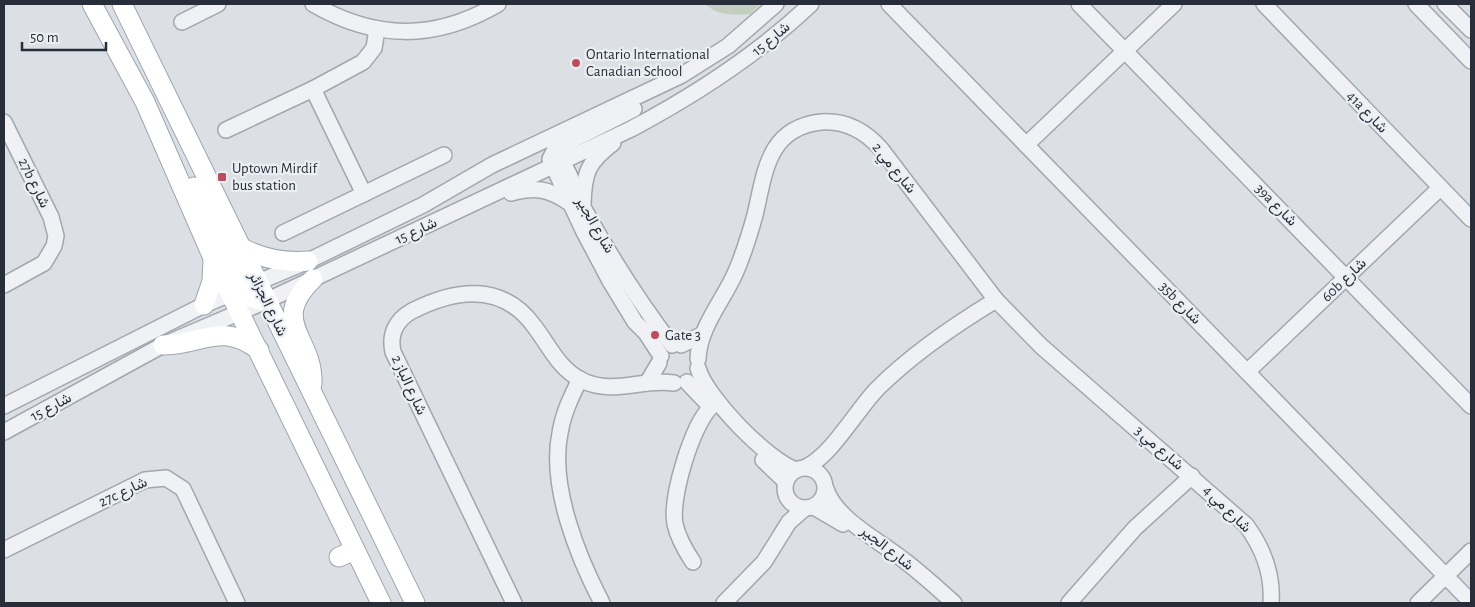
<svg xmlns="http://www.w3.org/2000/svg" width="1475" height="607" font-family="'Alegreya Sans',Vazirmatn,sans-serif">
<rect width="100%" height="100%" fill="#dce0e5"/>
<!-- park -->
<path fill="#c2cebe" d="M705,4H760L750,14C734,15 718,16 705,4Z"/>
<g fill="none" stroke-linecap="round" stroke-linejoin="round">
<defs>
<g id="minor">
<path d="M313,4C375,40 435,41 498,4"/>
<path d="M889,4L1471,602"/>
<path d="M1079,4L1471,406"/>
<path d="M1264,4L1471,219"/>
<path d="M1416,4L1471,61"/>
<path d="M1445,4L1471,30"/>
<path d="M182,22L218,4"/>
<path d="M313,89L364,194"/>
<path d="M634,109L555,149L550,159L583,230L610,281L635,322L646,333L661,356"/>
<path d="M4,122L51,217L56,236L54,246L44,263L4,285"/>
<path d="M226,130L313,89L363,62L374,48L377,29"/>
<path d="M1026,145L1174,4"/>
<path d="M555,154C570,168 575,192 584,209C610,256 640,303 672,345"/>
<path d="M511,193C534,187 548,188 568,202"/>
<path d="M583,204C584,172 588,162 613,143"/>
<path d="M283,233L444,155"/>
<path d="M681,345L703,334"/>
<path d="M698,359C699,326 725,299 737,269C744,252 750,233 755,215C765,173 767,128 821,122C846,120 866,132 881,149L996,300L1041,346L1246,525C1263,548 1273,574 1271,603"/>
<path d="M698,368C705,396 768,461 796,470"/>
<path d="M1247,372L1440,188"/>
<path d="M580,379C571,397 563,414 560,433C549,486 578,557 602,603"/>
<path d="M687,382L710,406"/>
<path d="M647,383L659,363"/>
<path d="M4,406L204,305L308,261L423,205L492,165L682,75L728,46L776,4"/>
<path d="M4,432L163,345L266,301L631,129C697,94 757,55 811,4"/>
<path d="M763,460L786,482"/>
<path d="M806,467C831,456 856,411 877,389C912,354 953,326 996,300"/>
<circle cx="805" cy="488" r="20"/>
<path d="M826,489C835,518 878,540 901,558C920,572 937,588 954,603"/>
<path d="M814,507L843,524"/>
<path d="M4,550L145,480L166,478L183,489L237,603"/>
<path d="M693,562C685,550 678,538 675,524C670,498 692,425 711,407"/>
<path d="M514,603L393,352C389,334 396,320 412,311C455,289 502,282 534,326C549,345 558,368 581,380C614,396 641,378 674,383"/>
<path d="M724,603L764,562L789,522L805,508"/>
<path d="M1069,603L1135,528L1192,476"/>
<path d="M1418,603L1471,551"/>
</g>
<g id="major">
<path d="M92,4L145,102L213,258L381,603"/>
<path d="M122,4L415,603"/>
<path d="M194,187L245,288L253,298L264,301"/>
<path d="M242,248C263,259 284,263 308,261"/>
<path d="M204,305L212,281L213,259"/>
<path d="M163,345C203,345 220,321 259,350"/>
<path d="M312,384C314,337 268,323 313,279"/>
<path d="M339,557L355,550"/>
</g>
</defs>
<!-- minor casing -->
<use href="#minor" stroke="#a2a7ae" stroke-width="18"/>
<!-- major casing -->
<use href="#major" stroke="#9da5b0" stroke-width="21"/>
<!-- minor -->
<use href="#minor" stroke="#eff1f4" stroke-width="15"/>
<!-- major -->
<use href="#major" stroke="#fff" stroke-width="19"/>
</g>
<!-- markers -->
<g fill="#c24a5d" stroke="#ebeff3" stroke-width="2">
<circle cx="576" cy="63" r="5"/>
<rect x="217" y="172" width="10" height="10" rx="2.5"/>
<circle cx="655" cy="335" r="5"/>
</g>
<g text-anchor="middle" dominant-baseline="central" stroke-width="4.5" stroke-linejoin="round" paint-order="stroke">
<!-- street labels -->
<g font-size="15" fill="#272e3a" stroke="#ebeff3">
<text transform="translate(771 39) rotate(-40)">شارع 15</text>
<text transform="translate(1367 112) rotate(46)">41a شارع</text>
<text transform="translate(894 168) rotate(51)">شارع مي 2</text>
<text transform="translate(34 183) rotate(64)">27b شارع</text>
<text transform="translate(1276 205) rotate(45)">39a شارع</text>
<text transform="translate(595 225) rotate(60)">شارع الجير</text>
<text transform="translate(416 231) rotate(-25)">شارع 15</text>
<text transform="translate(1344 280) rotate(-44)">60b شارع</text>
<text transform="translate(1180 303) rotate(46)">35b شارع</text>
<text transform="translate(268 304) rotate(64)">شارع الجزائر</text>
<text transform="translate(409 385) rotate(65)">شارع الباز 2</text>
<text transform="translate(51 407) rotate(-28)">شارع 15</text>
<text transform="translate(1159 448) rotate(41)">شارع مي 3</text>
<text transform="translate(123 492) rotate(-25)">27c شارع</text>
<text transform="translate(1227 509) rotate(44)">شارع مي 4</text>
<text transform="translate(887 548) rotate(38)">شارع الجير</text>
</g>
<!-- poi labels -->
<g font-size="15" fill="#272e3a" stroke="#ebeff3" text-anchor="start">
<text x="586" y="54">Ontario International<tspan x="586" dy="17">Canadian School</tspan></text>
<text x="232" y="168">Uptown Mirdif<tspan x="232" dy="17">bus station</tspan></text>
<text x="665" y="335">Gate 3</text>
</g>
</g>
<!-- border -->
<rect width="1475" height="607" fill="none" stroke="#272e3a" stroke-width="10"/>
<!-- scale -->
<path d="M22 42v8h84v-8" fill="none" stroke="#272e3a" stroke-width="2.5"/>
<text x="30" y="42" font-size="15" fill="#272e3a" stroke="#ebeff3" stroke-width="4" paint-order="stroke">50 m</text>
</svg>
